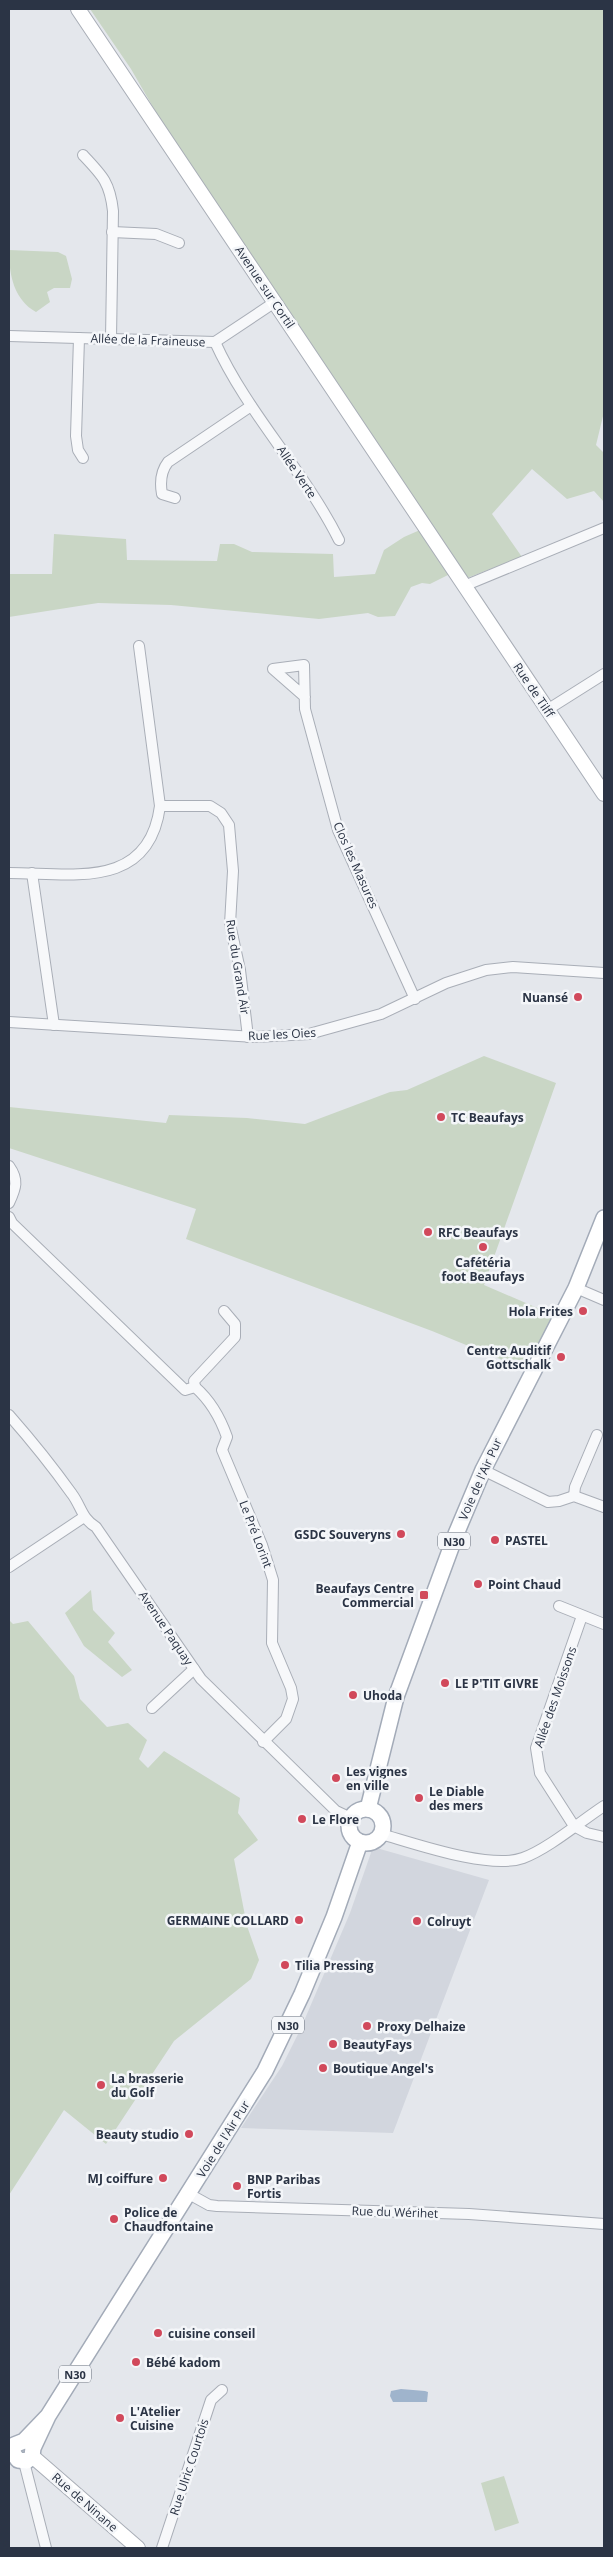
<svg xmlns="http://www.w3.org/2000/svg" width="613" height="2557" font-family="'Open Sans',sans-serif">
<rect width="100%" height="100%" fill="#e4e7ec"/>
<!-- built -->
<path fill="#d2d6de" d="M373,1847L489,1880L393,2133L241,2128L282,2066L301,2028L350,1913Z"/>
<!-- green -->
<g fill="#c9d6c5">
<path d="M90,9H604V412L596,445L604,453V502L594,491L567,499L532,469L492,514L522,557L467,578L172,140L131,69Z"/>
<path d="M9,250L58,252L66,256L72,279L70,288H54L47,292L50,302L36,312C13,299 9,273 9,250Z"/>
<path d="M420,530L452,573L430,584L422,583L411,587L395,616L378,617L368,613L319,619L171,605L98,603L9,617V574H52L54,534L126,539L127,560L217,561L220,544H234L252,552L333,554L334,577L375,574L384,550L404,537Z"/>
<path d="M484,1056L556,1083L484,1285L556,1316L527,1370L432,1331L186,1239L196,1209L9,1148V1107L166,1123L169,1115L247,1118L305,1124L390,1092L407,1090Z"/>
<path d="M91,1590L93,1610L115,1633L108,1642L132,1670L122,1677L84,1646L65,1613Z"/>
<path d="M9,1620L13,1624L28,1621L74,1676L80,1699L107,1727L128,1723L147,1740L139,1759L148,1768L164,1751L240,1798L238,1813L258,1840L234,1859L247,1926L259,1960L251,1979L174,2041L106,2144L64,2110L9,2195Z"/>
<path d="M504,2476L519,2523L495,2531L481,2483Z"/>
</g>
<!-- water -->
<path fill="#9fb4cc" d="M401,2389L425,2391L428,2392L427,2402H393L390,2396L391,2391Z"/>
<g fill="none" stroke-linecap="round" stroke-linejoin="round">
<defs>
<g id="street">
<path d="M83,155C103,176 110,183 113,211L111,339"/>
<path d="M112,232L156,234L179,243"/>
<path d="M9,336L215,342L275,302"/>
<path d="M79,338L76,436L78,450L83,458"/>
<path d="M215,342C247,413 304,470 339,540"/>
<path d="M175,498L162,494C160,483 161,471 168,462L251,406"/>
<path d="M464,586L604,528"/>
<path d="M305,697L273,669L304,665L305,709L338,830L415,999"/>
<path d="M547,710L604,674"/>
<path d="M160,806H210L221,813L229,825L233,871L230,924L240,970L248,1037"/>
<path d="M9,873C71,873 149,891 160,806L139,646"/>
<path d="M32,873L54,1025"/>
<path d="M9,1022L255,1037L309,1034L381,1014L446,983L486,970L513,967L604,973"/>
<path d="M9,1166C19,1180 16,1188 9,1203"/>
<path d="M9,1217L12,1223L185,1390L195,1387C211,1401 220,1417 227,1437L222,1450L262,1545L273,1580L272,1643L291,1688L293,1699L286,1719L263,1742"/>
<path d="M576,1288L604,1300"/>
<path d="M195,1387L194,1381L235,1337V1324L224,1311"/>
<path d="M9,1415C31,1440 52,1466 72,1494C81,1506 82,1519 96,1527L201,1679L336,1811L351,1818"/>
<path d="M483,1470L548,1502L559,1501L574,1496L604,1507"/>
<path d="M574,1496L575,1487L597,1435"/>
<path d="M9,1567L84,1517"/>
<path d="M559,1606L604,1624"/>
<path d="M582,1616L536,1748L540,1773L574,1826L587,1833L604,1837"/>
<path d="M152,1708L194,1669"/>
<path d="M381,1834C416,1844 490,1870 523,1858C548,1849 581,1821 604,1806"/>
<path d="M189,2194L209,2205L217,2206L469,2214L604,2224"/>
<path d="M24,2462L46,2548"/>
<path d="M162,2548L211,2400L222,2390"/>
</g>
<g id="secondary">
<path d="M78,9L604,794"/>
<path d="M32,2456L138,2548"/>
</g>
<g id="primary">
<path d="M368,1809L396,1697L456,1534L483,1470L576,1288L604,1218"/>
<circle cx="366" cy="1826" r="17"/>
<path d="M48,2416L24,2441L14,2445L13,2453L18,2460L27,2461L32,2456L33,2448L48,2416L265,2071L302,1994L334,1917L360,1842"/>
</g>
</defs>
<!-- street casing -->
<use href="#street" stroke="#a9aeb7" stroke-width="12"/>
<!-- secondary casing -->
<use href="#secondary" stroke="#a9aeb7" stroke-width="16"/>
<!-- primary casing -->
<use href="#primary" stroke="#a3abb8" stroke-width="18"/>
<!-- street -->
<use href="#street" stroke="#f7f8fa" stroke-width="10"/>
<!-- secondary -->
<use href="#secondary" stroke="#fff" stroke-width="14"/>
<!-- primary -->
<use href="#primary" stroke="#fff" stroke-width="15"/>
</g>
<!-- markers -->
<g fill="#d1495b" stroke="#f4f6f9" stroke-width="2">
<circle cx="578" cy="997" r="5"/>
<circle cx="441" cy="1117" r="5"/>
<circle cx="428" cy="1232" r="5"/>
<circle cx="483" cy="1247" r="5"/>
<circle cx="583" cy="1311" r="5"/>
<circle cx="561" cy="1357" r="5"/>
<circle cx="401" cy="1534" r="5"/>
<circle cx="495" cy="1540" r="5"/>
<circle cx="478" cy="1584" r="5"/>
<rect x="419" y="1590" width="10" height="10" rx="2.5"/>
<circle cx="445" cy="1683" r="5"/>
<circle cx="353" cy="1695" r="5"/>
<circle cx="336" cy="1778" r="5"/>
<circle cx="419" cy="1798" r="5"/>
<circle cx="302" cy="1819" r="5"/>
<circle cx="299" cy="1920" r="5"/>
<circle cx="417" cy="1921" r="5"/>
<circle cx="285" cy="1965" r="5"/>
<circle cx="367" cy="2026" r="5"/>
<circle cx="333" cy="2044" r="5"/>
<circle cx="323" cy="2068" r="5"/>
<circle cx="101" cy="2085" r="5"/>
<circle cx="189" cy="2134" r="5"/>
<circle cx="163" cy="2178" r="5"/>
<circle cx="237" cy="2186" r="5"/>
<circle cx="114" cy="2219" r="5"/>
<circle cx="158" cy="2333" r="5"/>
<circle cx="136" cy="2362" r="5"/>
<circle cx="120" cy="2418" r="5"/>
</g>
<g text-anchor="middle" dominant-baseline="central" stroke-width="5" stroke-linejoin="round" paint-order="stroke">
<!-- shield labels -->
<g fill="#f4f6f9" stroke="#676e7b" stroke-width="1">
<rect x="438" y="1532.5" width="32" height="17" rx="4"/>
<rect x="272" y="2016.5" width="32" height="17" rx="4"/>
<rect x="59" y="2365.5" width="32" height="17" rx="4"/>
</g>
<g font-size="11" font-weight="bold" fill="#2b3445">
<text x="454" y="1541">N30</text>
<text x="288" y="2025">N30</text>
<text x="75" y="2374">N30</text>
</g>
<!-- street labels -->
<g font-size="12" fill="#2b3445" stroke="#f4f6f9">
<text transform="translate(265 287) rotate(56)">Avenue sur Cortil</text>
<text transform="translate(148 340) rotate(2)">Allée de la Fraineuse</text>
<text transform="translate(297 472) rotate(56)">Allée Verte</text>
<text transform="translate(534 690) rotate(56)">Rue de Tilff</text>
<text transform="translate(356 865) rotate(66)">Clos les Masures</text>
<text transform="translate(238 967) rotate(81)">Rue du Grand Air</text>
<text transform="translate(282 1034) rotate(-3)">Rue les Oies</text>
<text transform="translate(480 1479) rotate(-66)">Voie de l'Air Pur</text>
<text transform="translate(256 1534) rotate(69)">Le Pré Lorint</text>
<text transform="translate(166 1628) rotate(56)">Avenue Paquay</text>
<text transform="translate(555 1697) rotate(-71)">Allée des Moissons</text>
<text transform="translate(223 2139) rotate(-58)">Voie de l'Air Pur</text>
<text transform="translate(395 2212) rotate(2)">Rue du Wérihet</text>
<text transform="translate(189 2467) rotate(-72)">Rue Ulric Courtois</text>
<text transform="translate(85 2502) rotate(41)">Rue de Ninane</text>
</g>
<!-- poi labels -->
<g font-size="12" font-weight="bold" fill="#2b3445" stroke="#f4f6f9" text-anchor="start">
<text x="568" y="997" text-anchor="end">Nuansé</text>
<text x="451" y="1117">TC Beaufays</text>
<text x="438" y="1232">RFC Beaufays</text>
<text x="483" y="1262" text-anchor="middle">Cafétéria<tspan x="483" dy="14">foot Beaufays</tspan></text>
<text x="573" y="1311" text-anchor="end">Hola Frites</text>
<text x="551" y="1350" text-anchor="end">Centre Auditif<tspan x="551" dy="14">Gottschalk</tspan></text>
<text x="391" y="1534" text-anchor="end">GSDC Souveryns</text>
<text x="505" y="1540">PASTEL</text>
<text x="488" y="1584">Point Chaud</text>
<text x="414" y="1588" text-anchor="end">Beaufays Centre<tspan x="414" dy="14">Commercial</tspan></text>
<text x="455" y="1683">LE P'TIT GIVRE</text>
<text x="363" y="1695">Uhoda</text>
<text x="346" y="1771">Les vignes<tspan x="346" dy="14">en ville</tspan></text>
<text x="429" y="1791">Le Diable<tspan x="429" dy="14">des mers</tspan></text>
<text x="312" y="1819">Le Flore</text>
<text x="289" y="1920" text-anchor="end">GERMAINE COLLARD</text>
<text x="427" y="1921">Colruyt</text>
<text x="295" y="1965">Tilia Pressing</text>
<text x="377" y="2026">Proxy Delhaize</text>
<text x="343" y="2044">BeautyFays</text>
<text x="333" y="2068">Boutique Angel's</text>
<text x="111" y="2078">La brasserie<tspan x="111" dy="14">du Golf</tspan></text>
<text x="179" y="2134" text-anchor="end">Beauty studio</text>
<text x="153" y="2178" text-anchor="end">MJ coiffure</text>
<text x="247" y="2179">BNP Paribas<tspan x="247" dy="14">Fortis</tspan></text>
<text x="124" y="2212">Police de<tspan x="124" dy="14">Chaudfontaine</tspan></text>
<text x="168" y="2333">cuisine conseil</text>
<text x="146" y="2362">Bébé kadom</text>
<text x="130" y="2411">L'Atelier<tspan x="130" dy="14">Cuisine</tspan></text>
</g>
</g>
<!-- border -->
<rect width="613" height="2557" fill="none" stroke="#2b3445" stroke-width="20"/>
</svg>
